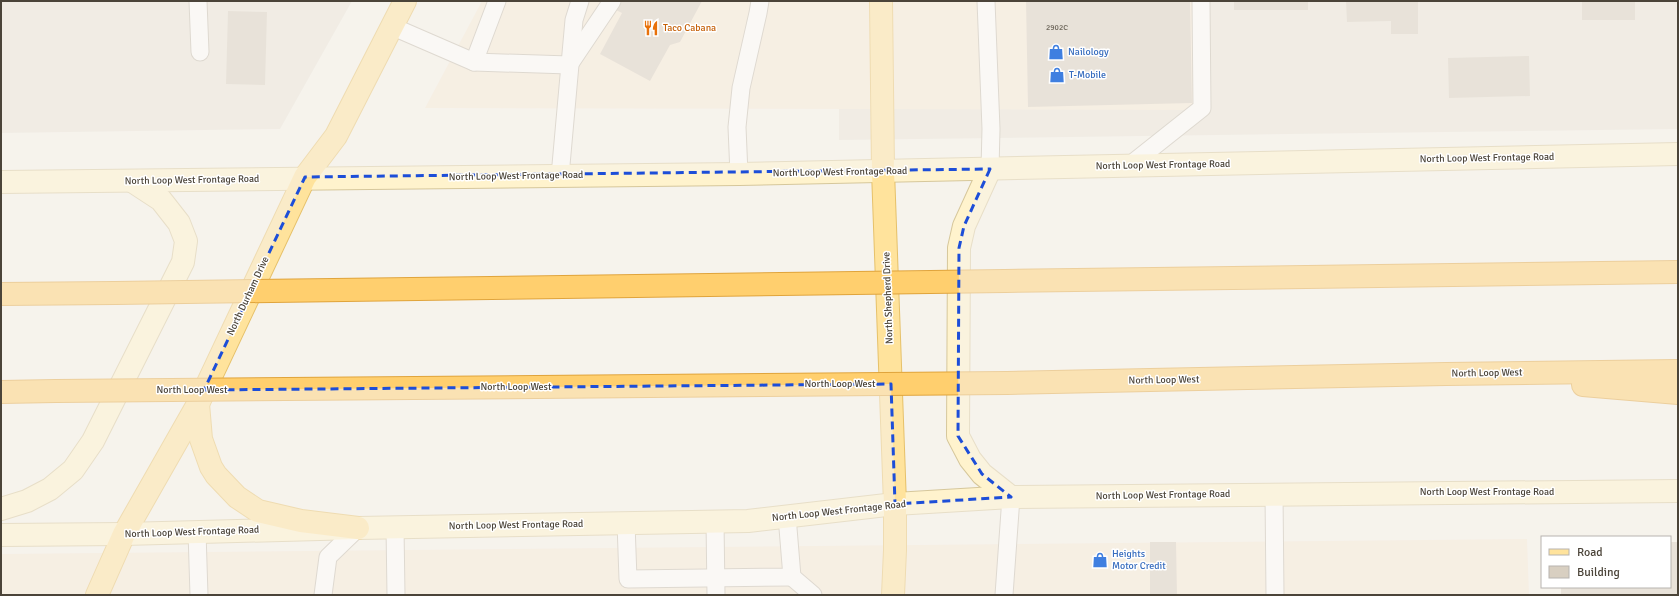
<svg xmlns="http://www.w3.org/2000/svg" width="1679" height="596" font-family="Signika,sans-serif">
<rect width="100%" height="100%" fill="#f6f3ec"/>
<!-- residential -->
<g fill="#eae5da">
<path d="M1,1H352L280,129L1,133Z"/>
<path d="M839,1H1678V129L839,140Z"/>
</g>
<!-- commercial -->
<g fill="#f7ead8">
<path d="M482,1H1204L1203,110L425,108Z"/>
<path d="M1527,539L1529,595H1V554Z"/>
</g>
<!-- building -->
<g fill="#d8cfc1">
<path d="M602,1H702L680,42L670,45L650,81L600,54L622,13L602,3Z"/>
<path d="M1026,1H1190L1192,103L1028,107Z"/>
<rect x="1234" y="1" width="74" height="9"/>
<path d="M1346,1H1418V34H1391V21L1347,22Z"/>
<rect x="1582" y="1" width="53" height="19"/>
<path d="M228,11L267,12L265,85L226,84Z"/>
<path d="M1529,56L1530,96L1449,98L1448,58Z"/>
<path d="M1150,542H1176L1177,595H1150Z"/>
<path d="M1670,542H1678V595H1561V587H1670Z"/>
</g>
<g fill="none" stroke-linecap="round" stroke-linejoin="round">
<defs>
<g id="lane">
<path d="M198,1L200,52"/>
<path d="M986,1L991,129L990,169"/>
<path d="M391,26L474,62L569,65L612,1"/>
<path d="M474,62L497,1"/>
<path d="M1129,166L1202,108L1201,1"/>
<path d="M739,174L737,127L741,88L758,13L760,1"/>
<path d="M560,176L574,20L580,1"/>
<path d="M1274,494L1275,595"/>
<path d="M715,521L716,595"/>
<path d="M626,523L628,579L792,577L787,516"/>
<path d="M395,527L396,595"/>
<path d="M197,532L199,595"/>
<path d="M792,577L813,595"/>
<path d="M323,595L328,557L358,528"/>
<path d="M1004,595L1011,497"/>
</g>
<g id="secondary">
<path d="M990,169L964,226L959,248L958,436L970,459L982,474L1011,497"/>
<path d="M1,182L739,174L1678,154"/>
<path d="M1,509L27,501L50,489L73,470L93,441L183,262L186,241L179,223L161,200L132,181"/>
<path d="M1,535L124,534L358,528L748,521L895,504L1011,497L1678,491"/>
</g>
<g id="primary">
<path d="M881,1L883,171L895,504V550L893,595"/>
<path d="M198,404L201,439L211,467L216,475L237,497L258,511L301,521L358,528"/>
<path d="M97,595L124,534L198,404L305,177L336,136L405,1"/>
</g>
<g id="highway">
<path d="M1005,281L1678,272"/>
<path d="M1,294L115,293"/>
<path d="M1007,383L1446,374L1678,371"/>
<path d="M1583,385L1678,393"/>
<path d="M1,392L56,391"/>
</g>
</defs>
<!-- lane casing -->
<use href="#lane" stroke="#c2bbae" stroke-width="19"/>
<!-- secondary casing -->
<use href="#secondary" stroke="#d6c79b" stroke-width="24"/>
<!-- primary casing -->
<use href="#primary" stroke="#e6c16a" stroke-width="24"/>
<!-- highway casing -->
<use href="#highway" stroke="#e0a43c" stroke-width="24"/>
<!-- lane -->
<use href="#lane" stroke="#fff" stroke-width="17"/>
<!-- secondary -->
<use href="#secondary" stroke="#fff3cd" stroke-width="22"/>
<!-- primary -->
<use href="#primary" stroke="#ffe39c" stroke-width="22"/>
<!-- highway -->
<use href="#highway" stroke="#ffcf6e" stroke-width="22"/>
<defs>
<g id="highway-bridge">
<path d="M115,293L1005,281"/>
<path d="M56,391L1007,383"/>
</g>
</defs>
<!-- highway-bridge casing -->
<use href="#highway-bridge" stroke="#e0a43c" stroke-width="24" stroke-linecap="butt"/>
<!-- highway-bridge -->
<use href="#highway-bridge" stroke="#ffcf6e" stroke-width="22"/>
</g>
<!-- marked area -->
<path d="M0 0H1679V596H0ZM990,169L964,226L959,248L958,436L982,474L1011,497L895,504L891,384L204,390L305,177Z" fill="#f6f3ec" fill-opacity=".55" fill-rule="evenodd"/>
<path fill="none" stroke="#1d4ed8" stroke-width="3" stroke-dasharray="8 5" stroke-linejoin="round" d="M990,169L964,226L959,248L958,436L982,474L1011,497L895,504L891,384L204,390L305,177Z"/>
<!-- icons -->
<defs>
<symbol id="restaurant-bare" viewBox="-9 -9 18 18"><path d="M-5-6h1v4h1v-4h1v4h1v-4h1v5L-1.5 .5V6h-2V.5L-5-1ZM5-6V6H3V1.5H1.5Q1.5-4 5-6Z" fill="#e8710a" stroke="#fff" stroke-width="2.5" paint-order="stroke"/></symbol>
<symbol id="shop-bare" viewBox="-9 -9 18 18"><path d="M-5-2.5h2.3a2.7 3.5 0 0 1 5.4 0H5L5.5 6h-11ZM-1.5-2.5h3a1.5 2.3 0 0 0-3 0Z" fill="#3f7fe0" stroke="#fff" stroke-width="2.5" paint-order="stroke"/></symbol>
</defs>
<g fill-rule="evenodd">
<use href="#restaurant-bare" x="640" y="17" width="22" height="22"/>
<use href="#shop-bare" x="1045" y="41" width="22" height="22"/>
<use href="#shop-bare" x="1046" y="64" width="22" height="22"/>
<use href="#shop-bare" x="1089" y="549" width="22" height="22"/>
</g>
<g text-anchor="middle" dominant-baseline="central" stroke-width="3" stroke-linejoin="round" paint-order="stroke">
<!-- number labels -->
<g font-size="8" fill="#6e675b">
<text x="1057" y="27">2902C</text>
</g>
<!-- food labels -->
<g font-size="10" fill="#c56008" stroke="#fff" text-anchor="start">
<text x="663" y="28">Taco Cabana</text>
</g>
<!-- shop labels -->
<g font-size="10" fill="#366cbe" stroke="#fff" text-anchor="start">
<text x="1068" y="52">Nailology</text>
<text x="1069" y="75">T-Mobile</text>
<text x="1112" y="554">Heights<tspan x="1112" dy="12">Motor Credit</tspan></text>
</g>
<!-- street labels -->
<g font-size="10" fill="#4b4439" stroke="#fff">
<text transform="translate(1487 158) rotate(-1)">North Loop West Frontage Road</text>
<text transform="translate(1163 165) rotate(-1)">North Loop West Frontage Road</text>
<text transform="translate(840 172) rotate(-1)">North Loop West Frontage Road</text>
<text transform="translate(516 176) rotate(-1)">North Loop West Frontage Road</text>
<text transform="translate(192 180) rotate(-1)">North Loop West Frontage Road</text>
<text transform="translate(248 296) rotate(-65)">North Durham Drive</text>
<text transform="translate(888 298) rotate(-92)">North Shepherd Drive</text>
<text transform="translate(1487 373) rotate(-1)">North Loop West</text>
<text transform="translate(1164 380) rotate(-1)">North Loop West</text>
<text x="840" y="384">North Loop West</text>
<text x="516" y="387">North Loop West</text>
<text x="192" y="390">North Loop West</text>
<text x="1487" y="492">North Loop West Frontage Road</text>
<text transform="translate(1163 495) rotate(-1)">North Loop West Frontage Road</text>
<text transform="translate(839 511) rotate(-6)">North Loop West Frontage Road</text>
<text transform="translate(516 525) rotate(-1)">North Loop West Frontage Road</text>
<text transform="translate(192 532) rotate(-2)">North Loop West Frontage Road</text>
</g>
</g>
<!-- border -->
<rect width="1679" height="596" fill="none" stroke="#4b4439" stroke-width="4"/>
<!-- legend -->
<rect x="1541" y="536" width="130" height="52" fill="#ffffff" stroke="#b7b4b0"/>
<rect x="1549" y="549" width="20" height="6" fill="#ffe39c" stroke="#b7b4b0"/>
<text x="1577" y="556" font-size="12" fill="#4b4439">Road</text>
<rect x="1549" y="566" width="20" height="12" fill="#d8cfc1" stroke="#b7b4b0"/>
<text x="1577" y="576" font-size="12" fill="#4b4439">Building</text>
</svg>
